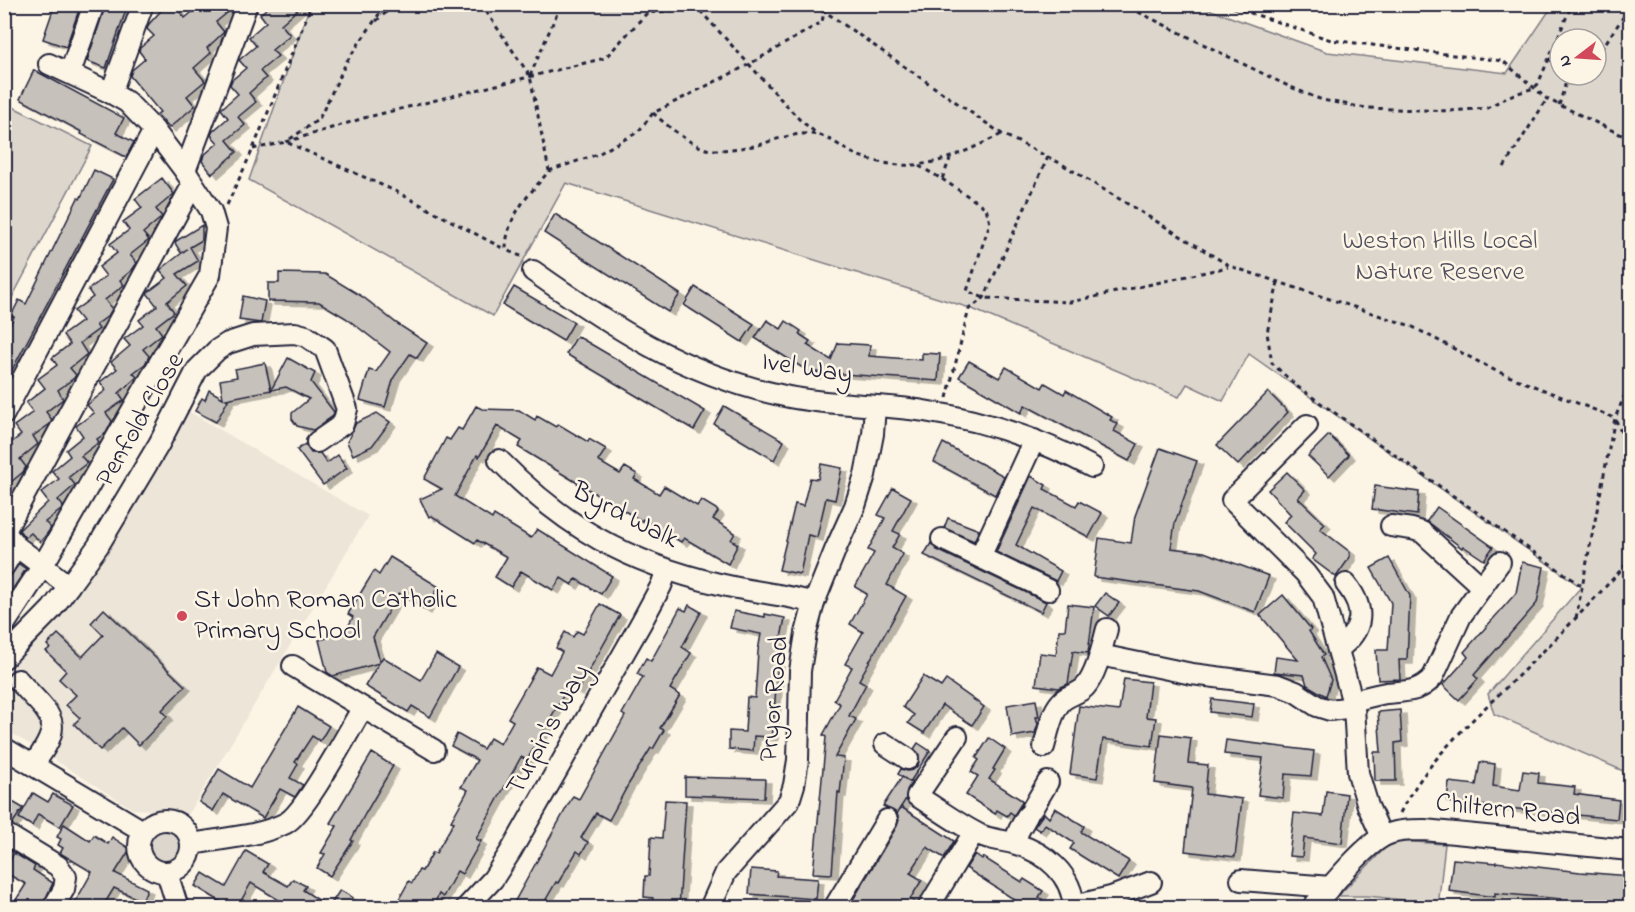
<svg xmlns="http://www.w3.org/2000/svg" width="1635" height="912" font-family="'Indie Flower',sans-serif">
<defs>
<filter id="shadow"><feDropShadow dx="6" dy="4" stdDeviation="0" flood-color="#0004"/></filter>
</defs>
<rect width="100%" height="100%" fill="#fcf5e5"/>
<filter id="ink" filterUnits="userSpaceOnUse"><feTurbulence type="fractalNoise" baseFrequency=".0167" numOctaves="2"/><feDisplacementMap in="SourceGraphic" scale="12" xChannelSelector="R" yChannelSelector="G"/><feConvolveMatrix kernelMatrix="1 2 1 2 8 2 1 2 1" color-interpolation-filters="sRGB"/></filter>
<g filter="url(#ink)">
<!-- built -->
<path fill="#ece5d8" d="M188,411L368,516L186,818L171,811L133,809L5,729V674L79,589Z"/>
<!-- green -->
<g fill="#dcd6cc" stroke="#7f7c84" stroke-width="1.5" fill-rule="evenodd">
<path d="M310,5H1197L1327,52L1507,73L1553,5H1630V774L1494,714L1488,694L1581,587L1249,354L1223,401L1187,384L1179,397L970,308L566,183L493,316L249,180ZM1560,39H1596V75H1560Z"/>
<path d="M5,103L92,146L5,311Z"/>
<circle cx="168" cy="846" r="19"/>
<path d="M1399,841L1445,844L1438,907H1429V903L1368,896H1338L1387,846Z"/>
</g>
<!-- building -->
<g fill="#c6c1bb" stroke="#22223b" stroke-width="1.5" filter="url(#shadow)">
<path d="M55,4H81L66,47L43,39Z"/>
<path d="M106,4H128L106,68L87,61Z"/>
<path d="M167,4H173L185,18L202,4H234L233,8L216,22L224,32L207,48L211,53L194,68L205,81L187,96L195,106L169,128L157,114L160,112L130,76L132,70L145,59L139,51L140,48L154,36L147,29L149,24Z"/>
<path d="M272,4H304L281,24L290,35L272,50L278,56L260,71L266,78L249,93L256,102L238,117L245,125L227,140L237,152L212,174L202,161L204,155L218,143L211,135L213,131L228,118L221,109L238,94L230,85L232,80L246,68L239,60L256,46L249,37L266,22L260,14Z"/>
<path d="M34,70L124,118L116,133L134,142L126,157L81,134L82,132L20,99Z"/>
<path d="M94,170L113,179L4,385V335L14,317L11,316L19,300L26,304L78,198L80,199Z"/>
<path d="M162,178L174,194L156,209L162,217L161,218L143,233L149,240L130,255L137,263L132,270L120,280L124,285L105,300L112,309L108,316L96,325L99,329L80,343L87,354L70,368L76,375L74,378L58,390L63,399L46,412L52,420L50,424L33,436L38,444L20,459L26,467L23,472L4,488V448L21,435L14,426L33,412L26,403L45,388L38,379L57,365L52,358L70,344L63,335L82,321L74,311L93,297L88,290L106,276L99,267L117,253L110,244L129,230L123,222L142,208L135,199Z"/>
<path d="M555,214L680,294L668,312L544,233Z"/>
<path d="M202,225V240L190,247L198,261L177,274L187,286L167,302L174,312L156,326L162,334L143,349L149,356L145,364L133,373L137,377L119,393L124,400L106,413L112,421L106,433L97,439L99,442L81,456L87,463L69,477L75,485L58,500L63,506L61,510L45,522L51,528L46,535L40,542L31,533L25,538L19,530L48,502L41,493L59,479L52,471L70,456L66,450L83,436L76,426L94,413L87,405L106,390L100,382L117,369L111,362L130,346L124,339L143,325L139,320L157,306L147,293L167,278L160,270L187,249L181,253L175,243L176,241Z"/>
<path d="M279,273L325,274L363,297L396,323L427,343L417,358L410,354L394,377L385,407L360,400L369,370L376,372L390,352L346,318L319,302L268,301V283H279Z"/>
<path d="M514,287L574,322L563,341L503,305Z"/>
<path d="M695,287L754,324L742,342L684,305Z"/>
<path d="M243,296L265,301L261,323L239,320Z"/>
<path d="M767,320L781,329L786,321L801,331L799,334L810,341L807,345L831,360L838,343L870,345L869,356L922,360V353L940,354L938,381L816,372L814,375L755,338Z"/>
<path d="M577,336L705,411L694,430L566,354Z"/>
<path d="M288,358L315,373L311,382L334,412L333,416L313,430L297,426L292,419V413L309,399L286,387L226,399L228,400L216,422L195,411L202,398L205,400L209,390L223,398L220,380L237,377L235,369L265,363L271,390Z"/>
<path d="M969,361L999,378L1006,367L1042,388L1045,383L1064,394L1066,390L1112,417L1110,420L1118,424L1114,431L1138,444L1129,461L1025,405L1021,413L959,377Z"/>
<path d="M1268,392L1288,412L1238,465L1217,445Z"/>
<path d="M476,406L482,409L519,410L535,420L537,416L556,427L558,424L588,442L589,439L606,449L598,461L620,474L625,467L637,474L634,479L659,494L664,486L697,506L701,500L716,509L718,512L713,519L735,533L731,540L738,544L728,564L684,538L681,542L643,519L642,521L604,499L518,447L522,441L497,426L479,457L477,455L455,496L492,519L494,515L531,538L537,529L612,576L601,594L576,579L572,585L561,578L553,590L521,571L511,587L495,577L507,557L477,540L475,543L432,516L429,517L420,499L442,489L424,479L446,438L450,440L458,428L462,430Z"/>
<path d="M724,406L784,441L774,460L714,424Z"/>
<path d="M377,413L390,422L372,446L353,455L347,442L356,423Z"/>
<path d="M1329,435L1349,455L1329,476L1308,456Z"/>
<path d="M943,443L1004,476L995,495L934,462Z"/>
<path d="M305,444L311,453H320L327,463L338,455L347,468L323,485L297,450Z"/>
<path d="M1160,448L1197,461L1175,523L1171,548L1204,552L1269,576L1255,612L1199,591L1094,577L1099,538L1131,543L1135,516Z"/>
<path d="M821,464L842,468L835,500L826,498L817,537L808,535L800,574L779,570L795,504L803,506L810,478L818,479Z"/>
<path d="M1287,472L1305,490L1298,498L1325,524L1320,529L1350,552V557L1336,577L1312,559L1316,554L1284,522L1291,515L1268,490Z"/>
<path d="M1031,476L1046,485L1044,489L1076,506L1079,501L1102,513L1089,537L1034,508L1016,545L1061,571L1056,581L996,552Z"/>
<path d="M1375,486L1419,492L1417,515L1372,509Z"/>
<path d="M893,488L911,498L893,531L900,534L892,548L903,554L887,585L906,596L859,680L866,684L849,716L856,719L835,757L844,758L840,793L838,792L832,874L813,873L826,737L823,735L840,704L834,700L852,667L845,664L863,632L850,624L867,594L855,587L874,553L868,550L885,518L878,515Z"/>
<path d="M1437,507L1493,547L1484,560L1463,546L1462,548L1427,521Z"/>
<path d="M948,518L979,530L974,541L944,528Z"/>
<path d="M931,543L937,550L1046,602L1041,612L924,555Z"/>
<path d="M390,557L439,587L425,610L399,593L373,637L380,661L383,657L421,680L436,654L458,667L430,717L412,706L408,712L365,686L379,663L333,676L327,672L319,640L345,633L353,617L348,614L363,589L374,571L379,575Z"/>
<path d="M1389,558L1410,596L1407,660H1399L1400,679L1378,680L1376,650H1388L1391,603L1371,568Z"/>
<path d="M1522,562L1544,567L1537,603L1474,675L1478,679L1459,700L1443,685L1468,657L1464,652L1516,593Z"/>
<path d="M19,564L26,569L4,602V578L10,576Z"/>
<path d="M1105,593L1119,603L1109,616L1095,606Z"/>
<path d="M1283,595L1311,629L1309,631L1324,655L1321,657L1331,680L1326,696L1307,685L1304,675L1274,672L1276,657L1298,660L1260,615Z"/>
<path d="M600,604L620,615L577,692L568,687L527,760L521,757L476,839L481,841L462,874L457,871L443,897L439,894L432,908H394L409,881L412,883L419,870L422,871L433,852L436,853L454,822L451,821L468,790L461,787L477,760L451,746L457,734L483,749L490,738L500,744L513,721L508,718L537,667L550,674L562,652L556,648L565,632L573,637L577,631L583,634Z"/>
<path d="M1068,604L1094,607L1088,653L1073,651L1068,684L1059,688L1036,685L1040,653L1056,655L1059,630H1065Z"/>
<path d="M689,605L701,612L682,647L691,653L670,689L680,695L660,728L664,730L653,749L651,748L628,785L609,820L596,813L581,838L588,842L585,848L581,854L577,851L558,883L556,882L541,908H511L573,796L579,799L625,716L622,714L643,677L637,674L646,658L651,661L680,608L686,611Z"/>
<path d="M104,609L185,686L162,710L167,716L139,745L122,728L100,750L74,724L80,718L66,705L76,695L59,679L66,671L46,651L50,648L47,645L58,634L82,657L103,635L91,623Z"/>
<path d="M734,611L765,617V614L785,618L776,663H778L772,737L754,736L753,751L729,749V731L745,732L747,697L755,698L758,651L761,634L730,628Z"/>
<path d="M923,676L941,687L946,680L984,707L972,725L942,705L924,733L908,723L914,715L903,707Z"/>
<path d="M1124,679L1150,682L1146,717L1156,718L1152,746L1103,739L1097,778L1070,774L1079,706L1119,711Z"/>
<path d="M1212,699L1254,704L1252,717L1210,712Z"/>
<path d="M1036,700L1039,717H1036L1038,724L1035,733L1012,737L1007,705Z"/>
<path d="M298,707L329,726L320,741L312,736L295,762L298,764L290,778L303,785L295,797L280,789L263,818L223,794L213,811L199,802L219,769L250,788Z"/>
<path d="M1400,710L1402,742L1395,743L1396,781H1375L1374,752H1381L1378,712Z"/>
<path d="M1161,734L1191,738L1188,763L1208,765L1205,794L1242,799L1235,857L1185,851L1192,788L1155,783Z"/>
<path d="M989,738L1005,749L993,769L995,770L989,779L1023,801L1014,815L1010,812L1007,816L997,810L995,814L966,795L978,776L971,772L979,760L976,758Z"/>
<path d="M1226,740L1314,751L1311,776L1285,774L1283,798L1258,795L1263,758L1224,754Z"/>
<path d="M918,743L930,751L910,782L898,774L901,769L907,771L913,770L918,765L919,754L914,749Z"/>
<path d="M372,753L393,766L365,814L351,840L353,841L330,876L317,868L325,854L321,853L337,826L330,823Z"/>
<path d="M1480,762L1495,764L1493,786L1520,790L1523,771L1539,773L1538,783L1575,787L1574,794L1619,800L1617,819L1447,802L1449,782L1476,785Z"/>
<path d="M685,777L765,779L764,798L685,795Z"/>
<path d="M902,777L911,783L907,790L906,799L897,813L883,806Z"/>
<path d="M1326,791L1347,794L1342,843L1304,838L1302,857L1289,856L1294,813L1323,816Z"/>
<path d="M33,793L48,802L53,794L73,805L60,827L38,814L32,826L19,818Z"/>
<path d="M4,797L23,808L12,824L4,821Z"/>
<path d="M665,800L686,801L679,908H652L653,898L644,897L645,876H649L651,837L662,838Z"/>
<path d="M901,807L954,841L944,858L927,847L910,873L922,880L910,899L917,904L916,908H848L897,826L899,820L897,814Z"/>
<path d="M1055,808L1084,826L1081,832L1129,861L1118,879L1070,849L1074,843L1045,824L1040,831L1034,827L1044,813L1049,818Z"/>
<path d="M64,824L90,841L94,835L108,844L112,837L130,849L115,873L147,889L142,901L114,888L102,908H72L92,872L60,853L63,848L58,845L61,839L57,837Z"/>
<path d="M246,851L268,864L263,872L288,886L293,879L306,886L303,890L329,907L340,890L352,897L347,908H274L279,900L251,883L237,908H231L195,886L203,873L226,887Z"/>
<path d="M14,853L35,866L33,870L53,883L41,908H11L26,884L4,872Z"/>
<path d="M975,854L982,859L983,857L1022,882L1024,879L1043,891L1039,897L1054,908H1027L966,868Z"/>
<path d="M1453,859L1496,863V862L1580,872L1630,876V903L1620,901L1619,908H1604V904L1578,901L1577,908H1561V899L1495,893V897L1449,891Z"/>
<path d="M751,869L777,871L776,876L818,879L816,899L749,894Z"/>
</g>
<g fill="none" stroke-linecap="round" stroke-linejoin="round">
<defs>
<g id="minor">
<path d="M70,73L94,4"/>
<path d="M111,93L143,4"/>
<path d="M185,171L247,4"/>
<path d="M533,271C612,327 684,374 780,395C827,406 876,403 924,411C983,420 1040,439 1092,467"/>
<path d="M4,414L154,130"/>
<path d="M1307,425L1232,500L1305,573L1323,597L1354,707L1358,773L1368,806L1382,837"/>
<path d="M499,460C564,527 628,563 719,584C751,592 783,594 814,603"/>
<path d="M1391,526L1412,529L1422,532L1482,587"/>
<path d="M4,531L16,546L69,586"/>
<path d="M5,531L193,184"/>
<path d="M942,539L1048,590"/>
<path d="M980,557L1034,440"/>
<path d="M4,566L16,546"/>
<path d="M4,625L42,567L210,275L216,228L211,211L185,171L154,130L127,102L111,93L49,64"/>
<path d="M1338,649C1364,630 1366,609 1346,584"/>
<path d="M1100,655L1192,674L1278,685L1296,692L1317,706L1330,710L1354,707"/>
<path d="M4,658L52,609L98,546L159,444L197,370L217,350L228,343L253,335L295,333L306,336L325,349L347,409L343,424L317,442"/>
<path d="M293,666L434,750"/>
<path d="M18,680C51,717 67,720 33,765"/>
<path d="M1353,701C1364,698 1375,695 1386,693C1405,691 1419,693 1433,677L1461,616L1500,562"/>
<path d="M957,737L917,796C938,809 958,824 980,835C991,840 1004,840 1016,844C1046,853 1072,874 1074,908"/>
<path d="M885,744L908,759"/>
<path d="M1044,747C1048,733 1051,713 1061,702C1067,695 1079,694 1085,687C1097,673 1102,647 1107,629"/>
<path d="M4,748L143,831"/>
<path d="M1032,809L1048,782"/>
<circle cx="165" cy="846" r="26"/>
<path d="M4,833L58,866L66,877L64,889L53,908"/>
<path d="M1014,843L1019,830L1027,816"/>
<path d="M192,844C222,838 258,837 286,823C306,812 348,732 362,709"/>
<path d="M167,873L178,908"/>
<path d="M1241,880L1331,887"/>
<path d="M1074,906L1111,897L1151,882"/>
<path d="M466,908L493,879L511,851L641,623L661,586L667,570"/>
<path d="M710,908L726,872L789,801L794,785L798,760L800,671L806,633L814,603L836,548L855,506L865,475L873,434L875,406"/>
<path d="M834,908L887,820"/>
<path d="M928,908L974,832"/>
<path d="M1312,908C1329,889 1361,849 1382,837C1395,830 1410,830 1424,830L1630,850"/>
</g>
</defs>
<!-- minor casing -->
<use href="#minor" stroke="#22223b" stroke-width="24"/>
<!-- path -->
<g stroke="#22223b" stroke-width="3" stroke-dasharray="4.5 4.5" stroke-linecap="butt">
<path d="M481,4L530,76L549,171C529,195 506,216 506,250L523,257"/>
<path d="M694,4L799,119L816,133"/>
<path d="M814,4L1002,134L1060,163L1230,266L1411,326L1496,371L1615,418L1630,453"/>
<path d="M1122,4L1288,86L1322,100L1366,108L1450,111L1487,108L1509,96L1534,88L1538,84L1572,4"/>
<path d="M1224,4L1331,40L1503,61L1547,99L1630,139"/>
<path d="M376,21L396,4"/>
<path d="M1596,57L1630,7"/>
<path d="M1549,58L1560,73"/>
<path d="M530,76L561,4"/>
<path d="M1566,82L1583,75"/>
<path d="M1559,105L1566,82L1561,75"/>
<path d="M653,113C668,126 686,142 706,149C715,152 755,147 765,143C779,138 803,131 818,135C832,138 845,151 859,156C917,177 950,159 1002,134"/>
<path d="M290,139L319,119L347,61L386,4"/>
<path d="M286,142L364,118L605,58L647,13L699,8L805,7L823,12"/>
<path d="M253,149L286,142L395,191L506,250"/>
<path d="M919,166L942,179L950,159"/>
<path d="M1504,167L1547,99"/>
<path d="M549,171L598,154L638,132L653,113L748,65L822,22L824,12L829,4"/>
<path d="M942,179L986,208L990,223L967,291L984,298L1071,302L1228,267"/>
<path d="M227,205L253,149L312,4"/>
<path d="M1278,282L1267,333L1272,363L1295,385L1582,586"/>
<path d="M947,398L969,309L984,298L1048,157"/>
<path d="M1576,618L1615,418L1630,383"/>
<path d="M1400,813C1428,758 1475,718 1519,675C1557,638 1594,600 1630,560"/>
</g>
<!-- minor -->
<use href="#minor" stroke="#fcf5e5" stroke-width="20"/>
</g>
</g>
<!-- markers -->
<circle fill="#d1495b" stroke="#fcf5e5" stroke-width="2" cx="182" cy="616" r="6"/>
<g text-anchor="middle" dominant-baseline="central" stroke-width="5" stroke-linejoin="round" paint-order="stroke">
<!-- park labels -->
<g font-size="27" fill="#504f5f" stroke="#fcf5e5">
<text x="1440" y="241">Weston Hills Local<tspan x="1440" dy="31">Nature Reserve</tspan></text>
</g>
<!-- street labels -->
<g font-size="27" fill="#22223b" stroke="#fcf5e5">
<text transform="translate(807 369) rotate(9)">Ivel Way</text>
<text transform="translate(141 420) rotate(-60)">Penfold Close</text>
<text transform="translate(625 516) rotate(27)">Byrd Walk</text>
<text transform="translate(775 699) rotate(-85)">Pryor Road</text>
<text transform="translate(549 730) rotate(-61)">Turpin's Way</text>
<text transform="translate(1508 811) rotate(6)">Chiltern Road</text>
</g>
<!-- poi labels -->
<g font-size="27" fill="#22223b" stroke="#fcf5e5" text-anchor="start">
<text x="194" y="600">St John Roman Catholic<tspan x="194" dy="31">Primary School</tspan></text>
</g>
</g>
<!-- margin -->
<rect width="1635" height="912" fill="none" stroke="#fcf5e5" stroke-width="24"/>
<rect x="12" y="12" width="1611" height="888" fill="none" stroke="#22223b" stroke-width="2" filter="url(#ink)"/>
<!-- north arrow -->
<g transform="translate(1578 57) rotate(253)"><circle r="28" fill="#fcf5e5" stroke="#a5a1a1" stroke-width="1.5"/>
<path d="M0-4.5L10 22L0 15L-10 22Z" fill="#d1495b"/>
<text y="-9" font-size="16" font-weight="bold" text-anchor="middle" fill="#22223b">N</text>
</g>
</svg>
